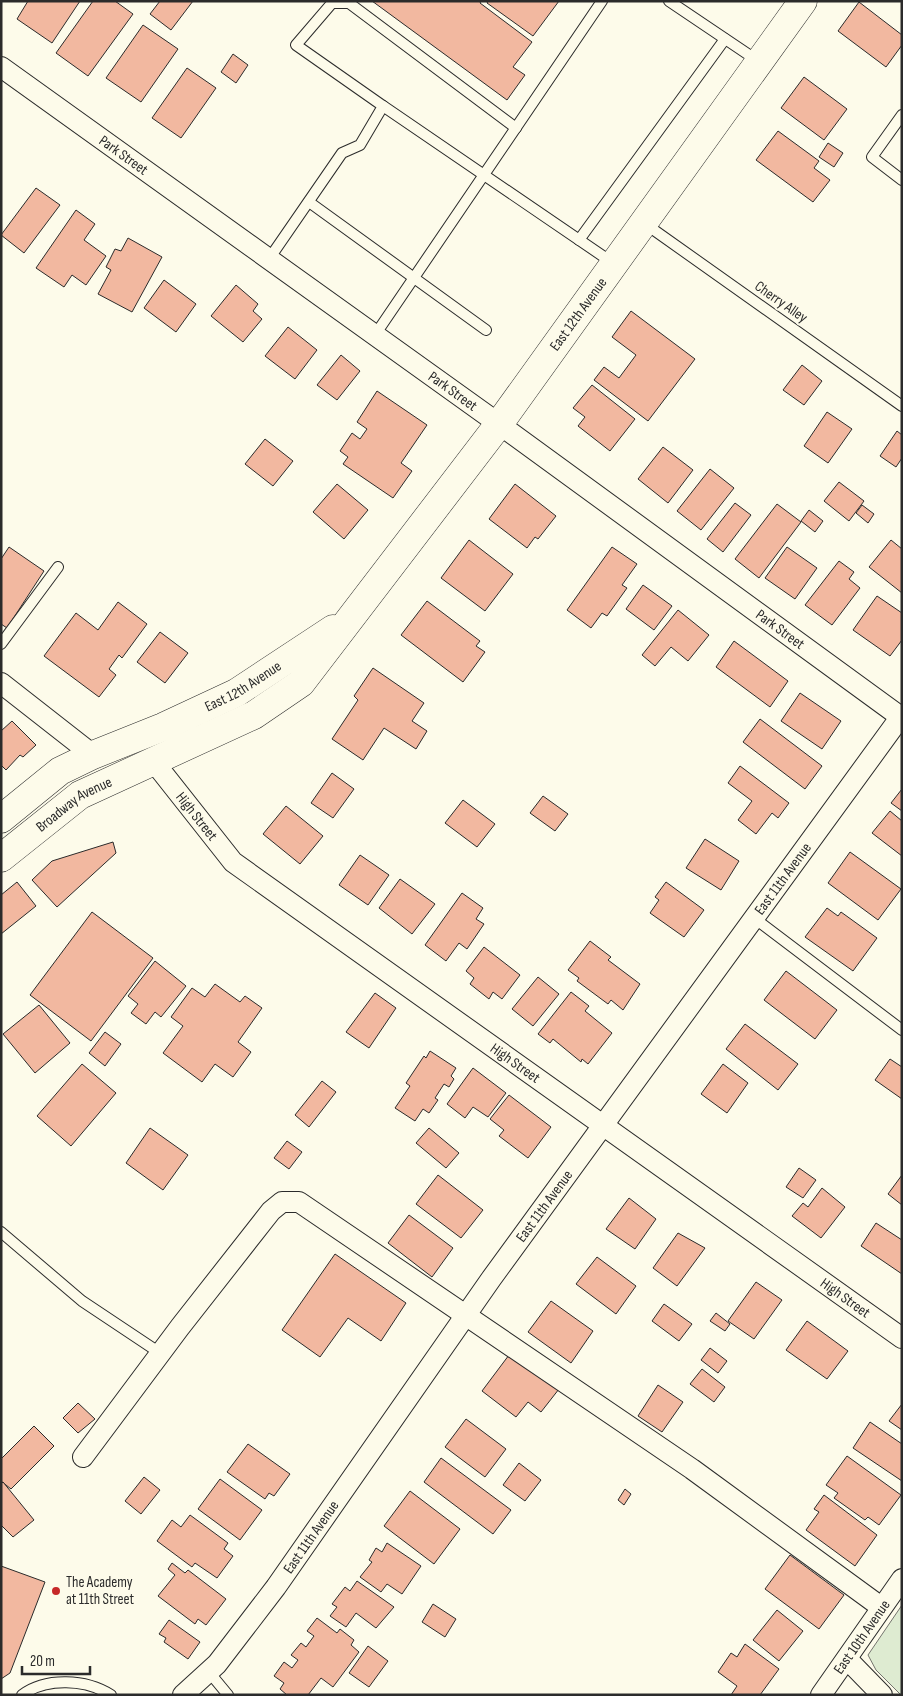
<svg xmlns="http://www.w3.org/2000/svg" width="903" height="1696" font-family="'Sofia Sans Condensed',sans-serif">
<rect width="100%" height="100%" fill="#fdfbea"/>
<!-- green -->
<path fill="#deebd1" stroke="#74746e" d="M902,1605V1695H901L876,1670L868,1655Z"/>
<!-- building -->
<g fill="#f2b8a0" stroke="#2b2b2b">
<path d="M28,1H80L52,43L17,19Z"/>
<path d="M93,1H115L133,14L88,76L56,53Z"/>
<path d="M160,1H193L171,30L150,14Z"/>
<path d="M372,1H481L480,3L532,42L513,67L525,75L507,100Z"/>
<path d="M488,1H559L533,36L487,3Z"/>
<path d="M859,2L902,35V45L886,67L838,31Z"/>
<path d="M143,25L178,49L141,102L106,78Z"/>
<path d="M233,54L248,65L236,83L221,72Z"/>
<path d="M187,68L216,88L181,138L152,118Z"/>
<path d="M804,77L847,109L824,140L781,108Z"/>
<path d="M778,131L819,161L814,168L830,180L813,202L756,160Z"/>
<path d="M828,143L843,153L834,167L819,157Z"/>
<path d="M36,188L60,205L24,253L1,235Z"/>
<path d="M76,210L95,224L84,240L106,256L86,285L72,275L64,287L36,268Z"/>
<path d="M128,238L162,257L132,312L98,294L111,270L106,267L115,249L121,251Z"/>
<path d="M164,280L196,304L176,332L144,308Z"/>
<path d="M236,285L258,304L253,311L262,319L243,342L211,316Z"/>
<path d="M631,311L695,359L648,421L594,380L604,367L619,378L636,355L612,337Z"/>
<path d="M288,327L317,350L295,379L265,356Z"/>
<path d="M341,355L360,371L337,400L317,385Z"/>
<path d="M802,365L822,381L804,405L783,390Z"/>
<path d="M592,385L635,419L610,451L578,426L585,417L573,408Z"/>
<path d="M377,391L427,425L401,463L412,471L393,498L343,464L348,457L340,451L352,433L360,439L367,429L357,422Z"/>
<path d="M827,412L852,429L828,463L804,446Z"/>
<path d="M897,431L902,435V458L896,467L880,456Z"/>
<path d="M265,439L293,461L273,486L245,464Z"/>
<path d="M663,447L693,470L668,503L638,479Z"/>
<path d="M710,469L734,488L701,530L677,511Z"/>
<path d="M839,482L864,501L849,521L824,501Z"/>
<path d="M337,484L368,510L344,539L313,512Z"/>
<path d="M515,484L556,516L538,539L535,537L527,548L489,519Z"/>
<path d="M735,503L751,515L723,552L707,539Z"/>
<path d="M777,504L801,522L759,578L735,559Z"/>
<path d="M862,505L874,514L868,523L856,513Z"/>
<path d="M809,510L823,521L815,532L801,521Z"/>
<path d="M469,540L513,574L485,611L441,578Z"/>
<path d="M891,540L902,549V593L869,567Z"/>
<path d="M9,547L44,571L7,628L1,624V559Z"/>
<path d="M612,547L637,564L622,585L627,588L607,616L602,613L591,628L567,610Z"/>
<path d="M787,547L817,568L795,599L765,578Z"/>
<path d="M839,561L854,572L849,579L860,588L832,625L805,605Z"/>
<path d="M643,585L672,606L654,630L626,609Z"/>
<path d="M877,596L902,613V640L890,656L853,630Z"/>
<path d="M427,601L480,641L476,646L485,652L463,682L401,635Z"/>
<path d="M118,602L147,624L122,658L119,655L109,669L116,675L99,697L44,656L76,613L98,630Z"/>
<path d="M678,610L709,635L688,661L671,647L655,666L642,655Z"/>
<path d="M160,632L188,653L165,683L137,662Z"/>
<path d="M734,641L788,681L770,707L716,667Z"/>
<path d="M373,668L424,703L412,721L427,731L416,749L384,728L363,760L332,739L358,700L354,696Z"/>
<path d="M800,693L841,721L822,749L781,721Z"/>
<path d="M760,719L822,766L805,789L743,742Z"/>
<path d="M12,721L36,745L23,757L20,755L6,770L1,765V731Z"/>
<path d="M740,766L789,803L778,818L772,813L756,834L738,820L752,801L728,783Z"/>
<path d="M332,773L354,789L333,818L311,803Z"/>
<path d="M902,789V811L891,803Z"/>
<path d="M543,796L568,814L555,831L530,813Z"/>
<path d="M463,800L495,824L477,847L445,823Z"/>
<path d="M286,806L323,836L300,864L263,834Z"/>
<path d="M890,811L902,821V856L872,833Z"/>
<path d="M705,839L739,861L721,890L686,868Z"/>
<path d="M113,842L116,853L57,907L32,880L52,861Z"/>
<path d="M850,852L901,889L878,920L828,883Z"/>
<path d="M360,855L389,875L368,905L339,885Z"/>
<path d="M400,879L435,904L412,934L379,908Z"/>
<path d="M17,882L36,906L1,934V895Z"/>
<path d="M666,882L704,910L684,937L650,913L659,900L655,897Z"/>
<path d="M462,893L483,908L476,919L484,924L467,949L459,943L446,961L425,945Z"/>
<path d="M827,908L838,916L841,912L877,938L853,971L805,937Z"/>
<path d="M92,912L153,958L91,1041L30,995Z"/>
<path d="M590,941L611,957L608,960L640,984L623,1010L611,1000L608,1004L577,981L579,978L568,970Z"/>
<path d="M484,947L520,975L502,999L493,992L489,999L470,984L474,978L466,971Z"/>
<path d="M155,961L186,986L161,1017L155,1012L146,1024L131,1013L138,1004L128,996Z"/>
<path d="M786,971L837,1010L815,1039L764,1000Z"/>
<path d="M538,977L559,994L533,1026L512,1009Z"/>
<path d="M215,984L240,1002L245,996L262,1008L238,1042L251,1052L233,1077L215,1064L202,1082L163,1053L183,1026L171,1017L192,988L205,997Z"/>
<path d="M571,992L589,1006L585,1011L612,1033L588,1064L582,1059L581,1062L553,1039L550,1043L538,1034Z"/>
<path d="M375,993L396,1008L369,1048L346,1032Z"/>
<path d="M39,1005L70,1043L35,1073L3,1034Z"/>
<path d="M745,1024L798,1064L778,1090L726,1049Z"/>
<path d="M105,1032L121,1044L105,1066L89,1053Z"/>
<path d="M430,1051L456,1068L451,1076L454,1079L449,1087L444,1084L435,1098L438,1100L429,1113L423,1109L415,1121L395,1108L410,1086L406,1083L424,1056L426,1058Z"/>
<path d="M890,1059L902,1067V1099L875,1080Z"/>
<path d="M82,1064L116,1093L71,1146L37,1116Z"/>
<path d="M723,1064L748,1083L727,1113L701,1094Z"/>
<path d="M473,1068L506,1093L488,1117L473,1107L465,1118L447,1104Z"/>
<path d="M322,1081L336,1092L309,1127L295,1115Z"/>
<path d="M509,1095L551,1127L528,1158L499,1136L504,1130L490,1119Z"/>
<path d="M150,1128L188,1155L163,1190L126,1163Z"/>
<path d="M429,1128L459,1153L446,1168L416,1143Z"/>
<path d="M287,1141L302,1152L289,1169L274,1158Z"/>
<path d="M799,1168L816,1180L803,1198L786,1187Z"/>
<path d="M438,1175L483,1210L461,1238L416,1204Z"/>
<path d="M902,1175V1205L888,1194Z"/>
<path d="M822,1188L845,1207L821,1238L792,1216L803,1203L808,1207Z"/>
<path d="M629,1198L656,1219L635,1249L606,1229Z"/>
<path d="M409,1215L453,1248L432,1277L388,1243Z"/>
<path d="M876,1223L902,1240V1274L861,1246Z"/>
<path d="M678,1233L705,1248L677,1286L653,1268Z"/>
<path d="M335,1254L406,1303L381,1341L348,1318L320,1357L282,1330Z"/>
<path d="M597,1257L636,1286L616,1314L576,1284Z"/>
<path d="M756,1282L782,1300L754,1339L728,1321Z"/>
<path d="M551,1301L593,1331L571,1363L528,1332Z"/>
<path d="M664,1304L692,1324L679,1341L652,1321Z"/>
<path d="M716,1313L730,1324L725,1331L710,1321Z"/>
<path d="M807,1321L848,1351L827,1379L786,1350Z"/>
<path d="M710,1348L727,1361L718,1373L701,1360Z"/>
<path d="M509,1355L559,1389L541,1412L528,1402L516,1417L482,1391Z"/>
<path d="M702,1369L725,1387L714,1402L690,1384Z"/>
<path d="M658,1385L683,1402L662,1432L638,1416Z"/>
<path d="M78,1403L95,1419L78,1433L63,1418Z"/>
<path d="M902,1404V1430L889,1421Z"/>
<path d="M466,1419L506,1449L485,1477L445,1447Z"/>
<path d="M870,1422L902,1444V1481L853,1448Z"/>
<path d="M34,1426L54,1446L11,1489L1,1481V1459Z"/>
<path d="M248,1444L290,1474L274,1496L269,1493L265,1499L227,1472Z"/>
<path d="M847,1456L901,1495L879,1525L868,1517L865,1520L834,1498L838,1493L826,1485Z"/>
<path d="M441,1458L511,1510L493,1534L424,1482Z"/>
<path d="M519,1463L541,1480L525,1501L503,1485Z"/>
<path d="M144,1477L160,1490L141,1514L125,1501Z"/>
<path d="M220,1479L262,1510L240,1540L198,1509Z"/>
<path d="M3,1482L34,1520L13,1537L1,1525V1484Z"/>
<path d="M625,1489L631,1494L624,1505L618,1500Z"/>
<path d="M410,1491L460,1529L434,1564L384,1526Z"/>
<path d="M824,1495L877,1535L855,1566L806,1530L819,1512L814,1509Z"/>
<path d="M190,1515L228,1543L224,1549L233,1556L217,1578L195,1563L192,1567L157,1541L172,1520L181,1527Z"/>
<path d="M387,1543L421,1566L402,1594L387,1584L381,1592L360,1577L372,1562L369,1560L376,1548L382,1552Z"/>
<path d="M790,1555L844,1595L819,1629L765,1589Z"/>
<path d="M172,1563L185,1573L188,1570L226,1599L206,1625L198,1619L195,1624L158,1596L175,1575L168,1569Z"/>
<path d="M1,1566L45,1582L10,1673L1,1679Z"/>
<path d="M357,1581L394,1607L376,1628L356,1613L346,1627L330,1616L337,1607L332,1604L345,1587L350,1591Z"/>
<path d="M433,1604L456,1619L445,1637L422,1622Z"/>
<path d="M777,1610L803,1631L779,1661L753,1640Z"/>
<path d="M317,1618L337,1633L340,1629L354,1640L351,1645L359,1652L333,1687L321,1678L308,1695H287L280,1689L284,1683L274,1676L284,1662L292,1668L298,1660L291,1655L301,1643L306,1647L314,1636L307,1631Z"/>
<path d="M169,1620L200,1642L188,1659L164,1642L166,1638L159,1634Z"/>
<path d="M745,1644L779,1669L760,1695H731L737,1686L718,1672L731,1653L737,1657Z"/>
<path d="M368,1646L388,1661L369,1687L349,1673Z"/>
</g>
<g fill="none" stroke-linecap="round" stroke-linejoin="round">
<defs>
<g id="lane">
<path d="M669,1L758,61"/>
<path d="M383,106L613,263"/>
<path d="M902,115L872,157L902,180"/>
<path d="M309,202L486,330"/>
<path d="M644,223L902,406"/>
<path d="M579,240L725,39"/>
<path d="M269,259L342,153L360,145L383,106L296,45L332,3H349L516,128"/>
<path d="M375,335L602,1"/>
<path d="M1,644L58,567"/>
<path d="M754,918L902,1030"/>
<path d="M1,1232L82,1301L160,1353"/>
<path d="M209,1672L228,1695"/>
<path d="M22,1695C46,1677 86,1679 111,1695"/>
</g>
<g id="street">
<path id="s1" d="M1,67L499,424L902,718"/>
<path d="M1,683L93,755"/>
<path id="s2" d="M154,762L233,862L902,1338"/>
<path d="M83,1457L180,1327L271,1211L282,1202H299L692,1469L881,1607"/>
<path d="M847,1659L882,1695"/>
<path id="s3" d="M183,1695L217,1664L276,1587L491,1279L902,715"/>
<path id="s4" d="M821,1695L902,1579"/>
</g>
<g id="secondary">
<path id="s5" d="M1,819L60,771L93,755L163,727L236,693L333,629"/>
<path id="s6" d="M1,858L80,795L254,715L301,683L499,424L803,1"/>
</g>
</defs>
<!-- lane casing -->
<use href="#lane" stroke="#2b2b2b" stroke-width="12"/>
<!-- street casing -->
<use href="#street" stroke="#2b2b2b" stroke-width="22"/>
<!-- secondary casing -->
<use href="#secondary" stroke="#2b2b2b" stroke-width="29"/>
<!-- lane -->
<use href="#lane" stroke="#fdfbea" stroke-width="10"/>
<!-- street -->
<use href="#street" stroke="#fdfbea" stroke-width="20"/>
<!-- secondary -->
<use href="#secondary" stroke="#fdfbea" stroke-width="28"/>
</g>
<!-- markers -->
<circle fill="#c62828" stroke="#fdfbea" stroke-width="2" cx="56" cy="1591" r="5"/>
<g text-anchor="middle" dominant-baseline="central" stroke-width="4" stroke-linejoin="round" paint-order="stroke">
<!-- street labels -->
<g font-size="15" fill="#2b2b2b" stroke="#fdfbea">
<text stroke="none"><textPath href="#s1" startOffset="151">Park Street</textPath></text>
<text transform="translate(781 302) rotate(35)">Cherry Alley</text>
<text stroke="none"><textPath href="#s6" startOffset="811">East 12th Avenue</textPath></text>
<text stroke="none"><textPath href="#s1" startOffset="556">Park Street</textPath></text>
<text stroke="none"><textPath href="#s1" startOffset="961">Park Street</textPath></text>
<text stroke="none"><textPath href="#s5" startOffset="278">East 12th Avenue</textPath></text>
<text stroke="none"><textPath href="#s6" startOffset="91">Broadway Avenue</textPath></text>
<text stroke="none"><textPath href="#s2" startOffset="69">High Street</textPath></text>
<text stroke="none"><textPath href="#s3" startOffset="1014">East 11th Avenue</textPath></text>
<text stroke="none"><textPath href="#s2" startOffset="474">High Street</textPath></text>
<text stroke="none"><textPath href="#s3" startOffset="609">East 11th Avenue</textPath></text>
<text stroke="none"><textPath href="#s2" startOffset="879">High Street</textPath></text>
<text stroke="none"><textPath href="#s3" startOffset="204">East 11th Avenue</textPath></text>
<text stroke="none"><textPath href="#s4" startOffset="71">East 10th Avenue</textPath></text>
</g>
<!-- poi labels -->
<g font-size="15" fill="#2b2b2b" stroke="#fdfbea" text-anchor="start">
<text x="66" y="1582">The Academy<tspan x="66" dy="17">at 11th Street</tspan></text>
</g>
</g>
<!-- border -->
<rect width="903" height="1696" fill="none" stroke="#2b2b2b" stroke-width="5"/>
<!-- scale -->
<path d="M22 1666v8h68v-8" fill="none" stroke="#2b2b2b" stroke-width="2.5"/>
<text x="30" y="1666" font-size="15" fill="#2b2b2b" stroke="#fdfbea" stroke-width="4" paint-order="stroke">20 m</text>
</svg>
